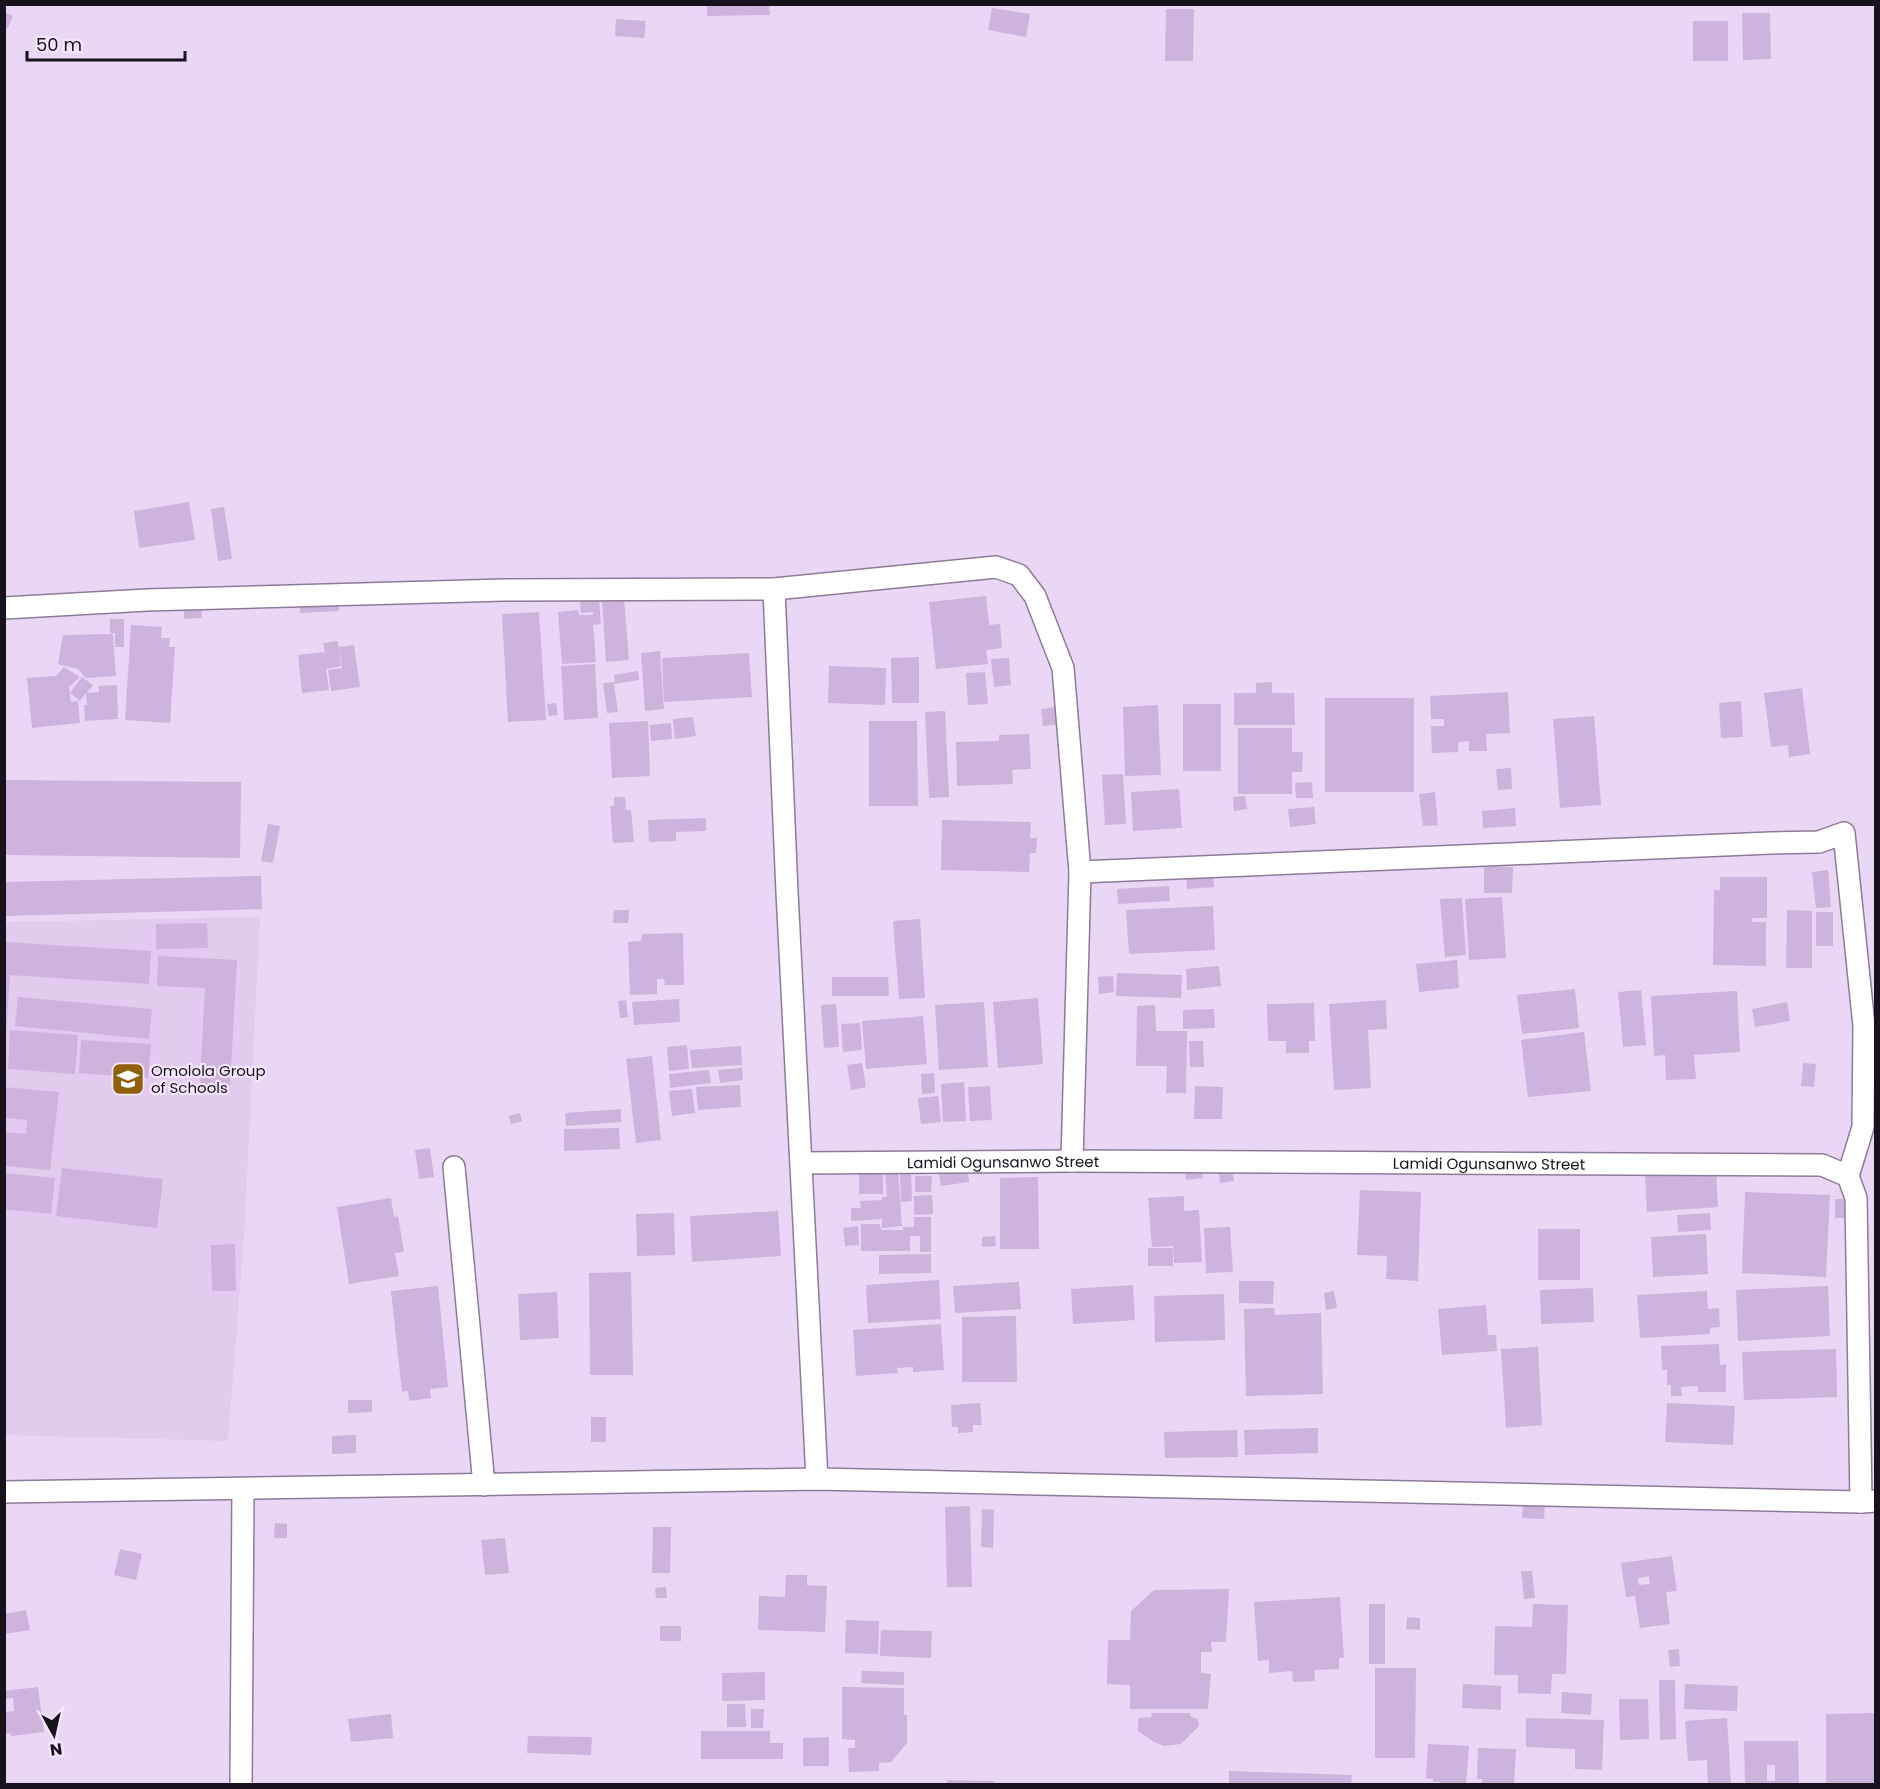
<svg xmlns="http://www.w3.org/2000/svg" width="1880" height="1789" font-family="Poppins,sans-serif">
<rect width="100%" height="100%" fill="#ead7f5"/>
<!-- built -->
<path fill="#e2cbef" d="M260,917L244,1237L228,1441L5,1435V922Z"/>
<!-- building -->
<g fill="#ceb3dd" fill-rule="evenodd">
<path d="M707,4H769L770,15L707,16Z"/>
<path d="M992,8L1030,14L1026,37L988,30Z"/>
<path d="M1166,9H1194L1193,61H1165Z"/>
<path d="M4,12L13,16L8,28L4,27Z"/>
<path d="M1742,13H1770L1771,59L1743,60Z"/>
<path d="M616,19L646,21L644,38L615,36Z"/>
<rect x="1693" y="21" width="35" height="40"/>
<path d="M189,502L195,540L139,548L134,511Z"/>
<path d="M224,507L232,559L218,561L211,509Z"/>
<path d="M986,596L989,625L1000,624L1002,648L986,650L988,664L936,669L929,602Z"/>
<path d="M338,597L339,611L300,613L299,598Z"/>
<path d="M624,598L629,660L606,662L602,600Z"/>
<path d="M599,599L601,624L593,625L596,662L562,664L558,612L578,610L579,615H593V612L581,613L580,600Z"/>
<path d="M201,600L202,618L184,619V601Z"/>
<path d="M539,612L546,720L508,722L502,614Z"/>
<path d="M110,619H124V647H115V633H110Z"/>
<path d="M131,625L162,627L161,638H170L169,647H175L170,723L125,720Z"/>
<path d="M113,634L116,676L86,678L78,669L58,664L63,635Z"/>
<path d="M338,641L341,666L326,669L329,690L302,693L298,655L325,652L323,643Z"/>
<path d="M354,645L360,687L331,691L328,670L342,668L339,647Z"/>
<path d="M660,651L664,709L645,711L641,653Z"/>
<path d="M749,653L752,697L664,702L662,658Z"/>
<path d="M919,657V703H892L891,658Z"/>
<path d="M1009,658L1011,685L994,687L991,659Z"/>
<path d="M595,664L598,718L564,720L561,666Z"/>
<path d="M829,666L886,668L885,705L828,703Z"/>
<path d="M64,667L80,677L69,687L71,702L78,701L80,723L32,728L27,678L56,676Z"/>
<path d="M638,671L639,680L614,684L618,712L607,713L603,683L615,682L614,675Z"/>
<path d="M985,672L988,704L968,705L966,673Z"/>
<path d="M82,677L93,685L87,693L99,692V686L117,685L118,719L85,721L84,705H87L86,693L80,701L70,693Z"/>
<path d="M1272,682V693H1294L1295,725H1234V693H1256V683Z"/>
<path d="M1802,688L1810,754L1789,757L1788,745L1771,747L1764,693Z"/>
<path d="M1508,692L1510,733L1486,734L1487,751H1469V741L1458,742V752L1432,753L1431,726H1444V719H1431L1430,696Z"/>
<rect x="1325" y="698" width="89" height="94"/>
<path d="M1741,701L1743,737L1721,738L1719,703Z"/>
<path d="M556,703L558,715L549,716L547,704Z"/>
<rect x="1183" y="704" width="38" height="67"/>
<path d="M1158,705L1161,775L1125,776L1123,707Z"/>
<path d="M1062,706L1063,724L1043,726L1041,709Z"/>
<path d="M945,711L949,797L929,798L925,712Z"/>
<path d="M1594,716L1601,805L1560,808L1553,719Z"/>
<path d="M693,717L696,736L675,739L673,719Z"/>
<path d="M648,721L650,776L612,778L609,723Z"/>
<path d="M869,721H917L918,806H869Z"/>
<path d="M671,723L672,739L651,741L650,725Z"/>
<path d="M1238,728H1292V752H1303L1302,772H1292V794H1238Z"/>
<path d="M1029,734L1031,769L1012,770L1013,784L957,786L956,742L999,741V735Z"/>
<path d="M1511,768L1512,789L1498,790L1496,769Z"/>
<path d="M1123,774L1126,824L1105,825L1102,775Z"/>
<path d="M4,780L241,782L240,858L4,855Z"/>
<path d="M1312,782L1313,798H1296L1295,783Z"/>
<path d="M1179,789L1182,828L1133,831L1131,792Z"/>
<path d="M1435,792L1438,825L1423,826L1419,794Z"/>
<path d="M1245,796L1247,809L1234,811L1233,797Z"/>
<path d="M614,797H625L626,810H631L634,842L613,843L610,806H614Z"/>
<path d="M1314,807L1316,824L1290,827L1288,809Z"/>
<path d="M1515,808L1516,826L1483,828L1482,811Z"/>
<path d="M706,818V831L676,832V841L649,842L648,820Z"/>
<path d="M942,820L1031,822L1030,838H1037L1036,853H1030L1029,872L941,870Z"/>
<path d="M268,824L280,826L273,863L261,861Z"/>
<path d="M1484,866L1513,867L1512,893H1484Z"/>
<path d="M1828,870L1831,907L1816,908L1812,872Z"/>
<path d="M1213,875L1214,887L1187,889L1186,876Z"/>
<path d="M261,876L262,909L4,916V882Z"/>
<path d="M1720,877H1767V918H1752V922H1766V966L1713,965L1714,890H1720Z"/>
<path d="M1169,886L1170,901L1118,904L1117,889Z"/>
<path d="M1502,897L1506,958L1469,960L1465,899Z"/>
<path d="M1462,898L1466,955L1445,957L1440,899Z"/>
<path d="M1213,906L1215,950L1129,954L1126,910Z"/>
<path d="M614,910H629L628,923H613Z"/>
<path d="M1787,910L1812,911V968H1786Z"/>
<rect x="1816" y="912" width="17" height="34"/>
<path d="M920,919L925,998L899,999L893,921Z"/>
<path d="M207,923L208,948L156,949V924Z"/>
<path d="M683,933L684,985H665L664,979H657V994L630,995L628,942L641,941L642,934Z"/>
<path d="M4,942L151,951L149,984L10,975L6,1037H4Z"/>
<path d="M158,956L237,960L230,1086L200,1084L205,988L157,986Z"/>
<path d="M1457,960L1459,988L1419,992L1416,964Z"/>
<path d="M1219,966L1221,986L1187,990L1186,969Z"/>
<path d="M1117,973L1182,975L1181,998L1116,996Z"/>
<path d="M1113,976L1114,992L1099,994L1098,977Z"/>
<path d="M832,977H888L889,996H832Z"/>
<path d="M1575,989L1579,1028L1522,1034L1517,995Z"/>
<path d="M1641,990L1646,1045L1623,1047L1618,992Z"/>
<path d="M1737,991L1740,1052L1694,1055L1696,1079L1666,1080L1665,1055L1654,1056L1651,996Z"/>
<path d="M18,997L152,1009L149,1039L15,1026Z"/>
<path d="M1038,998L1043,1064L998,1068L993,1002Z"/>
<path d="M679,999L680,1022L634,1025L632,1002Z"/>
<path d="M626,1000L628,1017L620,1018L618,1001Z"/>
<path d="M1386,1000L1387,1029L1368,1030L1371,1088L1334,1090L1329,1004Z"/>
<path d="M984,1002L988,1067L939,1070L935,1005Z"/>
<path d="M1787,1002L1790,1021L1755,1027L1752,1009Z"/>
<path d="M1314,1003L1315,1041H1309V1053H1286V1041H1268L1267,1004Z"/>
<path d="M836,1004L839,1047L824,1048L821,1005Z"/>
<path d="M1155,1005L1156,1031H1187L1186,1093H1166L1167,1066H1136L1137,1006Z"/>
<path d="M1214,1009L1215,1028L1183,1029V1010Z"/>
<path d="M923,1016L927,1064L866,1069L862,1021Z"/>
<path d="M860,1023L862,1050L843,1052L841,1024Z"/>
<path d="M10,1030L78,1035L75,1074L8,1069Z"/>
<path d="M1584,1032L1591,1091L1528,1097L1521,1040Z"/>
<path d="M81,1040L151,1044L148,1078L79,1073Z"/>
<path d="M1189,1041H1203L1204,1067H1190Z"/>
<path d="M687,1045L689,1069L669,1071L667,1047Z"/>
<path d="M741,1046L742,1065L692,1068L690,1050Z"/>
<path d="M652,1056L661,1140L636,1143L626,1059Z"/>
<path d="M862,1063L866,1087L851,1090L847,1065Z"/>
<path d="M1803,1063L1816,1064L1814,1087L1801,1086Z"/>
<path d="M742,1068L743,1080L720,1083L718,1070Z"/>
<path d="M709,1070L711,1083L670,1088L669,1074Z"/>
<path d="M934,1073L935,1093L922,1094L921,1074Z"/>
<path d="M964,1082L966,1121L943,1122L941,1084Z"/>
<path d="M740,1085L741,1107L698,1110L696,1087Z"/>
<path d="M990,1086L992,1120L970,1121L968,1087Z"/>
<path d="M1195,1086L1223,1087L1222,1119H1194Z"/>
<path d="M4,1087L59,1092L50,1170L4,1166V1132L26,1134L27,1120L4,1118Z"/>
<path d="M692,1089L695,1113L672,1116L669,1091Z"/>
<path d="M938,1096L941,1122L921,1124L918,1098Z"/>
<path d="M621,1109V1122L566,1126L565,1113Z"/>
<path d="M520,1113L522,1121L511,1124L509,1116Z"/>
<path d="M619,1128L620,1149L564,1151V1129Z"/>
<path d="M430,1148L434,1177L419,1179L415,1150Z"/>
<path d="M967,1163L969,1182L941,1186L938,1167Z"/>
<path d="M1232,1165L1234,1181L1220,1183L1218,1167Z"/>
<path d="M1202,1166L1203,1178L1186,1180L1185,1168Z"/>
<path d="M62,1168L163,1179L157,1228L56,1216Z"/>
<rect x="859" y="1170" width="24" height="24"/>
<path d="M898,1171L902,1226L882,1228V1219L851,1221V1208H861L860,1201L882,1200V1197H887L885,1172Z"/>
<path d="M1716,1171L1718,1207L1647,1212L1645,1176Z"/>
<path d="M4,1173L55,1178L51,1214L4,1209Z"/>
<path d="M911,1173L912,1201L901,1202L900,1174Z"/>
<path d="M915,1176H932L931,1192H915Z"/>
<path d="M1038,1177L1039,1249H1000V1178Z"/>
<path d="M1360,1190L1421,1192L1418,1281L1386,1279L1387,1256L1357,1255Z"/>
<path d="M1745,1192L1830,1195L1826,1277L1742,1273Z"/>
<path d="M932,1195L933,1214L914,1215V1196Z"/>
<path d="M1184,1196V1211L1199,1210L1202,1262L1174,1263L1173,1243V1246L1152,1247L1148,1198Z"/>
<path d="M391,1198L394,1217L398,1216L404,1252L395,1253L399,1276L349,1284L337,1207Z"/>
<rect x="1835" y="1199" width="15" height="19"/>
<path d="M778,1211L781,1256L692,1262L690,1216Z"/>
<path d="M674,1213L675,1255L637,1256L636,1214Z"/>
<path d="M1710,1213L1711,1230L1678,1232L1677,1215Z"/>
<path d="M914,1217H931V1252H920V1236H910V1251H861V1224H880L881,1230H903V1227H914Z"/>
<path d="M858,1226L859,1245L845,1246L843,1228Z"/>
<path d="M1230,1227L1233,1272L1206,1273L1204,1228Z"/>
<rect x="1538" y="1229" width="42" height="51"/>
<path d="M1706,1234L1708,1274L1653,1277L1651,1237Z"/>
<path d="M995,1236L996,1246L982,1247V1237Z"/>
<path d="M235,1244L236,1291H212L211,1245Z"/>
<rect x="1148" y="1248" width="25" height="18"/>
<path d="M931,1254V1273L879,1274V1255Z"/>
<path d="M631,1272L633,1375H590L589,1273Z"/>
<path d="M939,1280L941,1319L868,1323L866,1285Z"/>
<path d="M1239,1281H1274L1273,1304L1239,1303Z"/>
<path d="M1019,1282L1021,1309L955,1313L953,1286Z"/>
<path d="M1133,1285L1135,1320L1073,1324L1071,1289Z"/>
<path d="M438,1286L448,1387L430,1389L431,1398L409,1401L408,1391L402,1392L391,1291Z"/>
<path d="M1828,1286L1830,1336L1738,1341L1736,1290Z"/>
<path d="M1593,1288L1594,1322L1541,1324L1540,1290Z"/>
<path d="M1334,1291L1337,1308L1326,1310L1324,1293Z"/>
<path d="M1707,1291L1708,1309L1719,1308L1720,1327L1710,1328V1334L1640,1338L1637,1295Z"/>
<path d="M557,1292L559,1338L520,1340L518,1294Z"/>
<path d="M1224,1294L1225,1340L1155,1342L1154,1296Z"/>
<path d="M1486,1305L1488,1335H1496L1497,1351L1442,1355L1438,1309Z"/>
<path d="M1274,1308L1275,1315L1321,1313L1323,1394L1246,1396L1244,1309Z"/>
<path d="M1016,1316L1017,1382H962V1317Z"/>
<path d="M941,1324L944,1370L913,1372V1367L897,1368L898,1373L856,1376L853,1330Z"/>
<path d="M1719,1344L1720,1365L1726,1364V1392H1698V1386L1681,1387L1682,1396H1671V1385H1667V1370H1662L1661,1346Z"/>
<path d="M1538,1347L1542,1425L1506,1428L1501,1349Z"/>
<path d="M1836,1349L1837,1397L1744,1400L1742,1352Z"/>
<path d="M348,1400H372V1412L348,1413Z"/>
<path d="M980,1403L982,1425H973V1432L958,1433V1427H952L951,1405Z"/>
<path d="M1667,1403L1735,1406L1733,1445L1665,1442Z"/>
<rect x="591" y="1417" width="15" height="25"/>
<path d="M1318,1428V1453L1245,1455L1244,1430Z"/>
<path d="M1237,1430L1238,1457L1165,1458L1164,1432Z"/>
<path d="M356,1435V1453L332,1454V1436Z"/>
<path d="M1523,1502L1545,1503L1544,1519L1522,1518Z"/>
<path d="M970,1506L972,1587H947L945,1507Z"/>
<path d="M982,1509L994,1510L993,1548L981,1547Z"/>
<path d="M275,1523L287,1524V1538H274Z"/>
<path d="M653,1527H671L670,1573H652Z"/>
<path d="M505,1538L509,1573L485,1575L481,1540Z"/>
<path d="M120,1549L142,1554L136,1580L114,1575Z"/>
<path d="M1672,1556L1677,1591L1666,1592L1670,1624L1640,1628L1635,1596L1626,1597L1621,1563ZM1649,1576L1650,1584L1639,1585L1638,1578Z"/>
<path d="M1521,1571H1532L1535,1598L1524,1599Z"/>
<path d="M786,1575H807V1585L827,1586L825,1632L758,1630L759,1596L785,1597Z"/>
<path d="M666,1587L667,1598H656L655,1588Z"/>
<path d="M1229,1589L1226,1642H1211L1212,1652H1201V1673L1211,1674L1208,1709H1130V1685L1107,1684L1108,1640H1130L1131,1611L1154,1590Z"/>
<path d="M1340,1597L1344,1658H1339V1669L1314,1670L1315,1681L1293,1682L1292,1671L1269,1673V1660L1258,1661L1254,1602Z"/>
<rect x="1369" y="1604" width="16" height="60"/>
<path d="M1533,1604L1568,1605L1566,1674H1552L1551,1694L1518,1693V1675H1494L1495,1626L1532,1627Z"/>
<path d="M26,1610L30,1630L4,1634V1614Z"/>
<path d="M1407,1617L1420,1618V1630L1406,1629Z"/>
<path d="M846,1620L879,1621L878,1654L845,1653Z"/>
<rect x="660" y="1626" width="21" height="15"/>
<path d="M881,1630L932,1631L931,1658L880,1656Z"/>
<path d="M1679,1649L1680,1666L1670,1667L1668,1650Z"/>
<path d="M1375,1668H1416L1415,1758H1375Z"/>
<path d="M862,1671L904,1672V1685L861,1683Z"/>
<path d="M765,1672V1700L722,1701V1673Z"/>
<path d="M1659,1680H1675L1676,1739L1660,1740Z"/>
<path d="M1463,1684L1501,1686V1710L1462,1708Z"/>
<path d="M1685,1684L1738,1686L1737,1711L1684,1709Z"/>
<path d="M38,1687L44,1732L11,1736L10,1733L5,1734V1712L14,1711L13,1698L4,1699V1691Z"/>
<path d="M842,1687L904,1688V1715H907V1743L891,1762L879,1763V1771L849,1772L848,1748H855V1740L842,1739Z"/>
<path d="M1562,1692L1592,1694L1591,1715L1561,1713Z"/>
<path d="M1619,1699H1648L1649,1739L1620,1740Z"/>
<path d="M727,1704H745L746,1727H727Z"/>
<path d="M751,1709H764L763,1728H751Z"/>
<path d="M1151,1713H1190L1191,1717L1198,1719L1199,1726L1181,1744L1164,1746L1154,1742L1138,1731V1718L1152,1717Z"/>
<path d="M1876,1713V1784H1826V1714Z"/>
<path d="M391,1714L393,1738L351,1742L348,1719Z"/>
<path d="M1526,1718L1604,1720L1602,1770L1575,1769V1749L1526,1747Z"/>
<path d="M1727,1718L1731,1784H1708L1707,1760L1688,1761L1685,1721Z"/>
<path d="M701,1731H770V1743H783V1759H701Z"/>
<path d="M528,1736L592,1737L591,1755L527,1753Z"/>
<path d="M829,1737V1766H803V1738Z"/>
<path d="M1744,1741H1798L1799,1784H1745ZM1767,1765H1775V1781H1767Z"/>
<path d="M1428,1744L1469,1746L1466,1784H1440V1782H1433V1779L1426,1778Z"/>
<path d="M1478,1748L1516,1749L1514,1784H1482V1779H1477Z"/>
<path d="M1229,1771L1352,1775L1351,1784H1229Z"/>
<path d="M947,1780L994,1781V1784H947Z"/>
</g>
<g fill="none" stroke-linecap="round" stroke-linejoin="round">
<defs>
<g id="street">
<path d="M774,589L787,892L817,1479"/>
<path d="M4,608L147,600L504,590L774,589L996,567L1019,575L1035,596L1063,668L1080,872L1072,1161"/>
<path d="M1080,872L1771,843L1819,842L1844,833L1864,1026L1863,1127L1848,1176"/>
<path id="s1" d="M801,1163L1072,1161L1822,1165L1848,1176L1856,1198L1861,1502"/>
<path d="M454,1167L484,1485"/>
<path d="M4,1492L817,1479L1861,1502L1876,1501"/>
<path d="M241,1784L243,1489"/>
</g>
</defs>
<!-- street casing -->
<use href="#street" stroke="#8d7c97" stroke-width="24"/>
<!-- street -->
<use href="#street" stroke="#fff" stroke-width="21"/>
</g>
<!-- icons -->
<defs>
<symbol id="school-square" viewBox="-11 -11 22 22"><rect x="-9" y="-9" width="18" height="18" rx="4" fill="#8f610a" stroke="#f5e6fe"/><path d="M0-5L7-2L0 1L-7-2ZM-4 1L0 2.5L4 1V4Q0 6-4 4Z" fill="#fff"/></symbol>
</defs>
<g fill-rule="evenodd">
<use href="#school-square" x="109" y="1060" width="38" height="38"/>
</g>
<g text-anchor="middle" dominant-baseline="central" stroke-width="4.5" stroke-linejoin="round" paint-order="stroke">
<!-- poi labels -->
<g font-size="15" fill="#18121c" stroke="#f5e6fe" text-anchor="start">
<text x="151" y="1070">Omolola Group<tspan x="151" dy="17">of Schools</tspan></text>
</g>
<!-- street labels -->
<g font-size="15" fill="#18121c" stroke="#f5e6fe">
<text stroke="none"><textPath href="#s1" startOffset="202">Lamidi Ogunsanwo Street</textPath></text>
<text stroke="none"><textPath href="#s1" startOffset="688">Lamidi Ogunsanwo Street</textPath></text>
</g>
</g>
<!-- border -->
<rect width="1880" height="1789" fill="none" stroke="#18121c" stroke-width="12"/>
<!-- north arrow -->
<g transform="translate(54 1735) rotate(172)" stroke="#f5e6fe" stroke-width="4.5" paint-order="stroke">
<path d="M0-4.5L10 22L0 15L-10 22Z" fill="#18121c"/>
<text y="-9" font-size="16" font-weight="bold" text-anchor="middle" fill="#18121c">N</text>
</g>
<!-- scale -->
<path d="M27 51v9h158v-9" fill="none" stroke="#18121c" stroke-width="3"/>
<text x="36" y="51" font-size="18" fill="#18121c" stroke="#f5e6fe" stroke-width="4.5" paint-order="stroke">50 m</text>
</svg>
